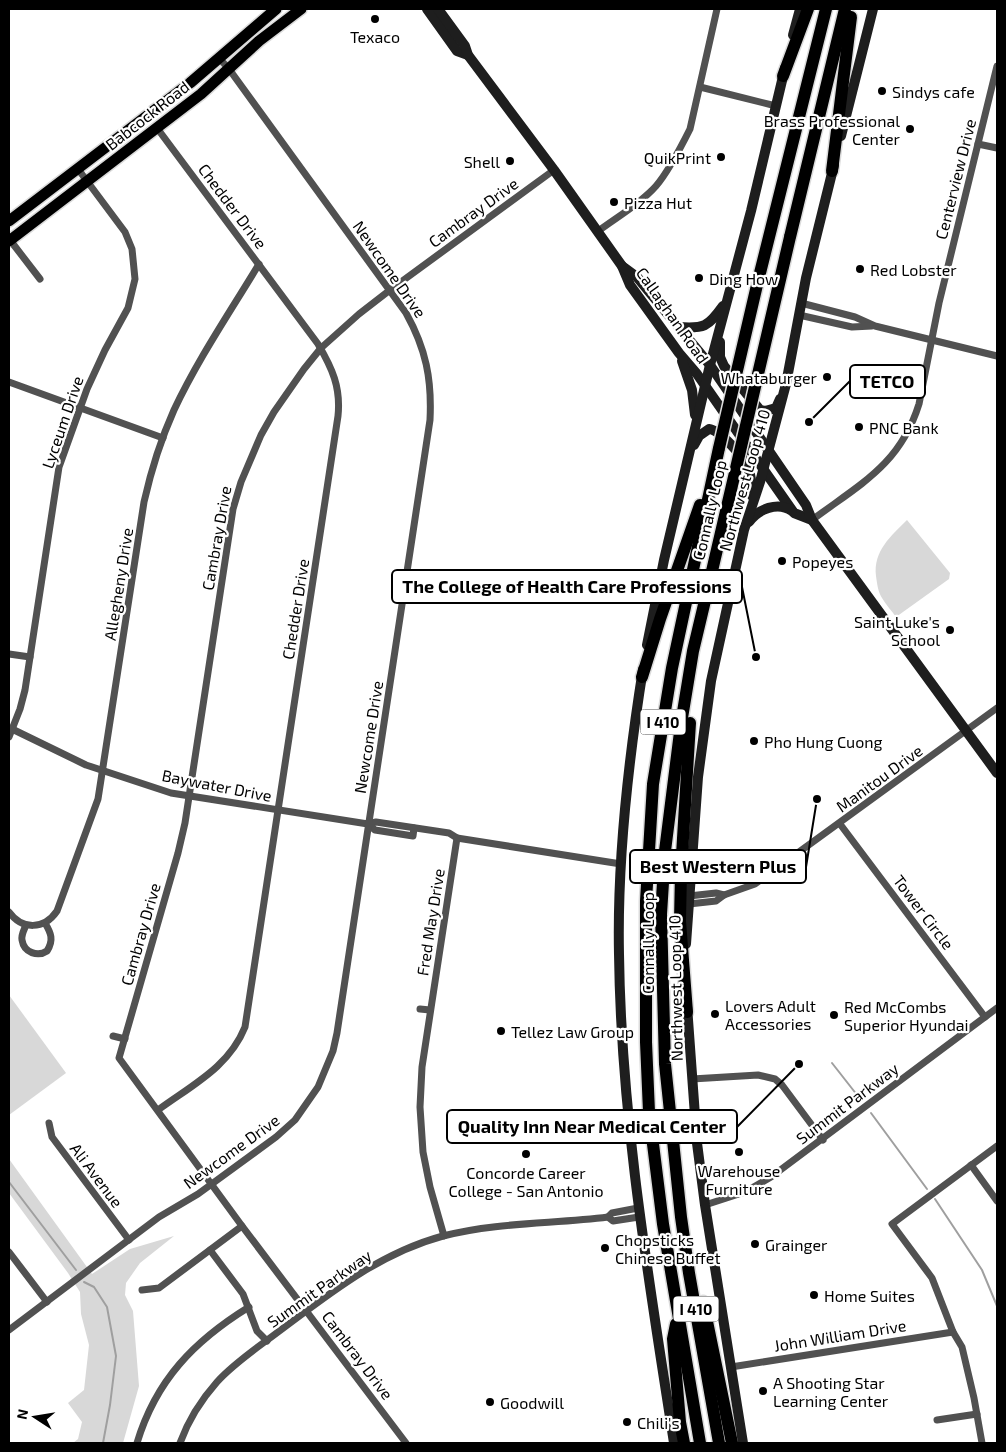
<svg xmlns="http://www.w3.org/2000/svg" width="1006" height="1452" font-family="'Exo 2',sans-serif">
<rect width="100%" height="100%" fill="#fff"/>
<!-- green -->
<g fill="#d8d8d8">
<path d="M907,520L950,573L949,579L896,617C892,611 886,605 882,598C878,592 877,583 876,576C873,551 891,536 907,520Z"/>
<path d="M9,995L66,1073L9,1115Z"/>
<path d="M9,1159L92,1274L130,1249L174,1236L140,1263L126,1283L125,1295L133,1311L139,1386L123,1443H73L78,1439L82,1422L68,1403L84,1390L89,1345L81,1314L80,1292L68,1273L9,1193Z"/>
</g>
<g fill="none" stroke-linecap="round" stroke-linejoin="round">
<!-- stream -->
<g stroke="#9f9f9f" stroke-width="2">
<path d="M832,1063L861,1100"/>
<path d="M871,1113L927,1189"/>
<path d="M9,1182L76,1270"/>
<path d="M935,1199L982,1270L997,1306"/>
<path d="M84,1282L94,1287L107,1307L116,1356L110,1405L103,1443"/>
</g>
<defs>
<g id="primary">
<path d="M9,221L190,83L276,9"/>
<path d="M9,241L201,94L259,41L301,9"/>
</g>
<g id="highway">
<path d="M783,76L808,9"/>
<path d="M832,171L851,17"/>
<path d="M790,237L845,9"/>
<path d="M757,285L826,9"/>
<path d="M712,571L693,651L681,724L665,851L661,914L665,1064L681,1217L689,1273L719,1443"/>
<path d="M642,677L660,619L700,505"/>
<path d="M687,1012L680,921L681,871L690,723"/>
<path d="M703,1302L732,1443"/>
<path d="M676,1324L673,1339L680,1422L684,1443"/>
<path d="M700,1443L663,1224L649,1112L646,1042V901L653,784L672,668L719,448"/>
</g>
</defs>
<!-- primary casing -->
<use href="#primary" stroke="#dbdbdb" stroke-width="14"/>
<!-- highway casing -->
<use href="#highway" stroke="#dbdbdb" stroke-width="15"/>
<!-- street -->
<g stroke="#515151" stroke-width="7">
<path d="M700,87L776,106"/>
<path d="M157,128L318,344C332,368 341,387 338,416L245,1027C229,1067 192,1085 158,1110"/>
<path d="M978,144L997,148"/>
<path d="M597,232C617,217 640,204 656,186C668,172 682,145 690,129L717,9"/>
<path d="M10,240L40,279"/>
<path d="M801,303L855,317L875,326L997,356"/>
<path d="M799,315L852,327L872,326"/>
<path d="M9,382L163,438"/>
<path d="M812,520C860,484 900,465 919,404L939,303L997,66"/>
<path d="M9,654L30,657"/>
<path d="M12,729L86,765L171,793L368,824L376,822L449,833L457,838L621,864"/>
<path d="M9,737L20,709L25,690L59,467L87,389L105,350L128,308L135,279L132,249L125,232L78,169"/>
<path d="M368,824L375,830L413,836L414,828"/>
<path d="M840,824L985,1017"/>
<path d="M689,896L716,893L724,895"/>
<path d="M689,904L716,901L724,895L755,884L997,708"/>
<path d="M9,912C22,930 44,930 57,911L98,799L144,502C151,471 161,439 174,410C198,359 230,312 259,264"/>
<path d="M26,925C24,930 21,935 22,940C24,953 38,957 47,951C54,940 51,933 45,923"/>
<path d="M420,1009L430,1010"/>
<path d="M113,1036L125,1039"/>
<path d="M692,1079L758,1075L775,1079L782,1085L823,1140"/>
<path d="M49,1123L52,1137L129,1240"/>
<path d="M971,1165L997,1201"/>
<path d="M705,1205L745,1192L771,1177L997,1008"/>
<path d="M608,1217L612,1213L638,1208"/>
<path d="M444,1236L430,1187L423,1152L420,1107L422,1067L457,838"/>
<path d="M210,1250L243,1294L257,1331L267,1341"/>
<path d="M9,1252L47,1302"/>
<path d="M142,1290L159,1288L242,1226"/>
<path d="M9,1330L159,1217L198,1194L276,1137L295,1120L318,1087L333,1051L337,1033L430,420C432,379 426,349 406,313L229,69L219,58"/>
<path d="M731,1367L953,1332"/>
<path d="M937,1420L977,1414"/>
<path d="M137,1443C156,1380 194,1341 249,1307"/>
<path d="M180,1443C188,1421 201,1400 217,1382C234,1363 257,1348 278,1332C330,1293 380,1253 443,1236C497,1222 553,1224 608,1217L613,1221L639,1217"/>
<path d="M406,1443L242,1226L119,1058L178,853L185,823L233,509L241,482L261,435L274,412L304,369L321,348L359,314L390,290L554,170"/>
<path d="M982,1443L974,1398L962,1347L953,1332L932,1278L892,1224L997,1146"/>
</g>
<!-- secondary -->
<g stroke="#1e1e1e" stroke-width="10">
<path d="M427,9L457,51L468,55"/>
<path d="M438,9L465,46L468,55L554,170L622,266L630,285L679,353L697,374L794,513L812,520"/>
<path d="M793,35L800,9"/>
<path d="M841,136L873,9"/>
<path d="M622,266L637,277L710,365L806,505L812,520L997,773"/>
<path d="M678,327C704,329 708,327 723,306"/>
<path d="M720,342V357L724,366L760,410L765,411L776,408L780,399"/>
<path d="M682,361L692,390L695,415"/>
<path d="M694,445L699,436L709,429C720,430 744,457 748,468C752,477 752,487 752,496"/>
<path d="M749,522C758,509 778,501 792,511"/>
<path d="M647,645L664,560L710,365L751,211L785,68"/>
<path d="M643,669C628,763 617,859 619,954C621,1118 649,1281 674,1443"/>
<path d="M686,944L698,777L711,681L744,530L760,482L786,384L806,278L834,165"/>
<path d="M687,1006L697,1143L705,1205L743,1443"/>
</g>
<!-- primary -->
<use href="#primary" stroke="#000" stroke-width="11"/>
<!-- highway -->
<use href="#highway" stroke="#000" stroke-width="12"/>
<defs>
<g id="highway-bridge">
<path d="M719,448L757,285"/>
<path d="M712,571L790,237"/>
</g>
</defs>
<!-- highway-bridge casing -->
<use href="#highway-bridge" stroke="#dbdbdb" stroke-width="15" stroke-linecap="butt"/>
<!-- highway-bridge -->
<use href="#highway-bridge" stroke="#000" stroke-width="12"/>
</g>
<!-- markers -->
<g fill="#000" stroke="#fff" stroke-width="2">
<circle cx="375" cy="19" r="5"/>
<circle cx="882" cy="91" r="5"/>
<circle cx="910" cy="129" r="5"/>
<circle cx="721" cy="157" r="5"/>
<circle cx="510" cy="161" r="5"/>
<circle cx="614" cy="202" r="5"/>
<circle cx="860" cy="269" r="5"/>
<circle cx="699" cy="278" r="5"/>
<circle cx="827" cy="377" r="5"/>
<circle cx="859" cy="427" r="5"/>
<circle cx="782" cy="561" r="5"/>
<circle cx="950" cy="630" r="5"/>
<circle cx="754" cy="741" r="5"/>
<circle cx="715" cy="1014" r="5"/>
<circle cx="834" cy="1015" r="5"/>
<circle cx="501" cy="1031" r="5"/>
<circle cx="739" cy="1152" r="5"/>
<circle cx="526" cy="1154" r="5"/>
<circle cx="755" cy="1244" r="5"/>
<circle cx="605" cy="1248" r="5"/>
<circle cx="814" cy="1295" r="5"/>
<circle cx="763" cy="1391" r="5"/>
<circle cx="490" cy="1402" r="5"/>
<circle cx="627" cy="1422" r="5"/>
</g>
<g text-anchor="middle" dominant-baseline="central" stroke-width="4.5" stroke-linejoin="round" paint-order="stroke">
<!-- shield labels -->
<g fill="#fff" stroke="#4c4c4c" stroke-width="1">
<rect x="640.5" y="709.5" width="45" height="25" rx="4"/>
<rect x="673.5" y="1296.5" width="45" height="25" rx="4"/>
</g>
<g font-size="15" font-weight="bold" fill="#000">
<text x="663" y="722">I 410</text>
<text x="696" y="1309">I 410</text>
</g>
<!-- poi labels -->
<g font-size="16" fill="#000" stroke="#fff" text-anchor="start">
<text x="375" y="36" text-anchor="middle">Texaco</text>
<text x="892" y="91">Sindys cafe</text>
<text x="900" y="120" text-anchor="end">Brass Professional<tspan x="900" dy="18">Center</tspan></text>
<text x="711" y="157" text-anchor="end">QuikPrint</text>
<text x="500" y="161" text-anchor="end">Shell</text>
<text x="624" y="202">Pizza Hut</text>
<text x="870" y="269">Red Lobster</text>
<text x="709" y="278">Ding How</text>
<text x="817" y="377" text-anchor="end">Whataburger</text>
<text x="869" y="427">PNC Bank</text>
<text x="792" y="561">Popeyes</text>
<text x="940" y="621" text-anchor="end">Saint Luke's<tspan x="940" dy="18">School</tspan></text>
<text x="764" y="741">Pho Hung Cuong</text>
<text x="725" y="1005">Lovers Adult<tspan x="725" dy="18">Accessories</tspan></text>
<text x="844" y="1006">Red McCombs<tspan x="844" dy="18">Superior Hyundai</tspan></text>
<text x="511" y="1031">Tellez Law Group</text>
<text x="739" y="1170" text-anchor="middle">Warehouse<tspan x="739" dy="18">Furniture</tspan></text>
<text x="526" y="1172" text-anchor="middle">Concorde Career<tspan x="526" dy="18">College - San Antonio</tspan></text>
<text x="615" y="1239">Chopsticks<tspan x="615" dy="18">Chinese Buffet</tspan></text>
<text x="765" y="1244">Grainger</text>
<text x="824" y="1295">Home Suites</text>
<text x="773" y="1382">A Shooting Star<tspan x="773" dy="18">Learning Center</tspan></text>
<text x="500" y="1402">Goodwill</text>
<text x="637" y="1422">Chili's</text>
</g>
<!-- street labels -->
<g font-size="16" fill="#000" stroke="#fff">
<text transform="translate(147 115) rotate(-38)">Babcock Road</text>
<text transform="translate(955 179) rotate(-76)">Centerview Drive</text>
<text transform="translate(233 206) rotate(53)">Chedder Drive</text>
<text transform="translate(473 212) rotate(-36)">Cambray Drive</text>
<text transform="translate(390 269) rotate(55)">Newcome Drive</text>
<text transform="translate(673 315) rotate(55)">Callaghan Road</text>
<text transform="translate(62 422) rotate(-71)">Lyceum Drive</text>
<text transform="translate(744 480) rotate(-74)">Northwest Loop 410</text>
<text transform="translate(709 510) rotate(-77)">Connally Loop</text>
<text transform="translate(216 538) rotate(-80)">Cambray Drive</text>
<text transform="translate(118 584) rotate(-81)">Allegheny Drive</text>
<text transform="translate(295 609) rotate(-81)">Chedder Drive</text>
<text transform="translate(368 737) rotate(-81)">Newcome Drive</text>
<text transform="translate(879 778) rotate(-36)">Manitou Drive</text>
<text transform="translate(217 785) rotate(11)">Baywater Drive</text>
<text transform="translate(924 912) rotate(53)">Tower Circle</text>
<text transform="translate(430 922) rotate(-81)">Fred May Drive</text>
<text transform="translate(140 934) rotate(-74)">Cambray Drive</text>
<text transform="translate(647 943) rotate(-90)">Connally Loop</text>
<text transform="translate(675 988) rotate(-91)">Northwest Loop 410</text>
<text transform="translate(847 1103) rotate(-37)">Summit Parkway</text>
<text transform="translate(231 1151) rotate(-36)">Newcome Drive</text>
<text transform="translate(97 1175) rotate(53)">Ali Avenue</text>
<text transform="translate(319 1288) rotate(-35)">Summit Parkway</text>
<text transform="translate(840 1335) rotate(-9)">John William Drive</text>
<text transform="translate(358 1355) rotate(53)">Cambray Drive</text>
</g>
</g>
<!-- callouts -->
<path fill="none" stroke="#000" stroke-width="2" d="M809 422L850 381M756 657L742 587M817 799L806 867M799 1064L737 1127"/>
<g fill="#000" stroke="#fff" stroke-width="2">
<circle cx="809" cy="422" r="5"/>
<circle cx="756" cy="657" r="5"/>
<circle cx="817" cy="799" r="5"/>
<circle cx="799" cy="1064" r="5"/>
</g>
<g fill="#fff" stroke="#000" stroke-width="2">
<rect x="850" y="365" width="75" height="33" rx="5"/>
<rect x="392" y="570" width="350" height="33" rx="5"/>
<rect x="630" y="850" width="176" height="33" rx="5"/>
<rect x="447" y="1110" width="290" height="33" rx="5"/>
</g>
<g font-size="18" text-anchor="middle" font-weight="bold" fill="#000">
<text x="887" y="388">TETCO</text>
<text x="567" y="593">The College of Health Care Professions</text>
<text x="718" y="873">Best Western Plus</text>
<text x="592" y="1133">Quality Inn Near Medical Center</text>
</g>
<!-- border -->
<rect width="1006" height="1452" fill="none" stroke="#000000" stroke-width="20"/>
<!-- north arrow -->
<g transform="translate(35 1417) rotate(282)" stroke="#ffffff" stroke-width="4" paint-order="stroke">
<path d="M0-4L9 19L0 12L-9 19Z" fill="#000000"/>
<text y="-8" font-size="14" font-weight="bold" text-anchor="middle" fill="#000000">N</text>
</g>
</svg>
